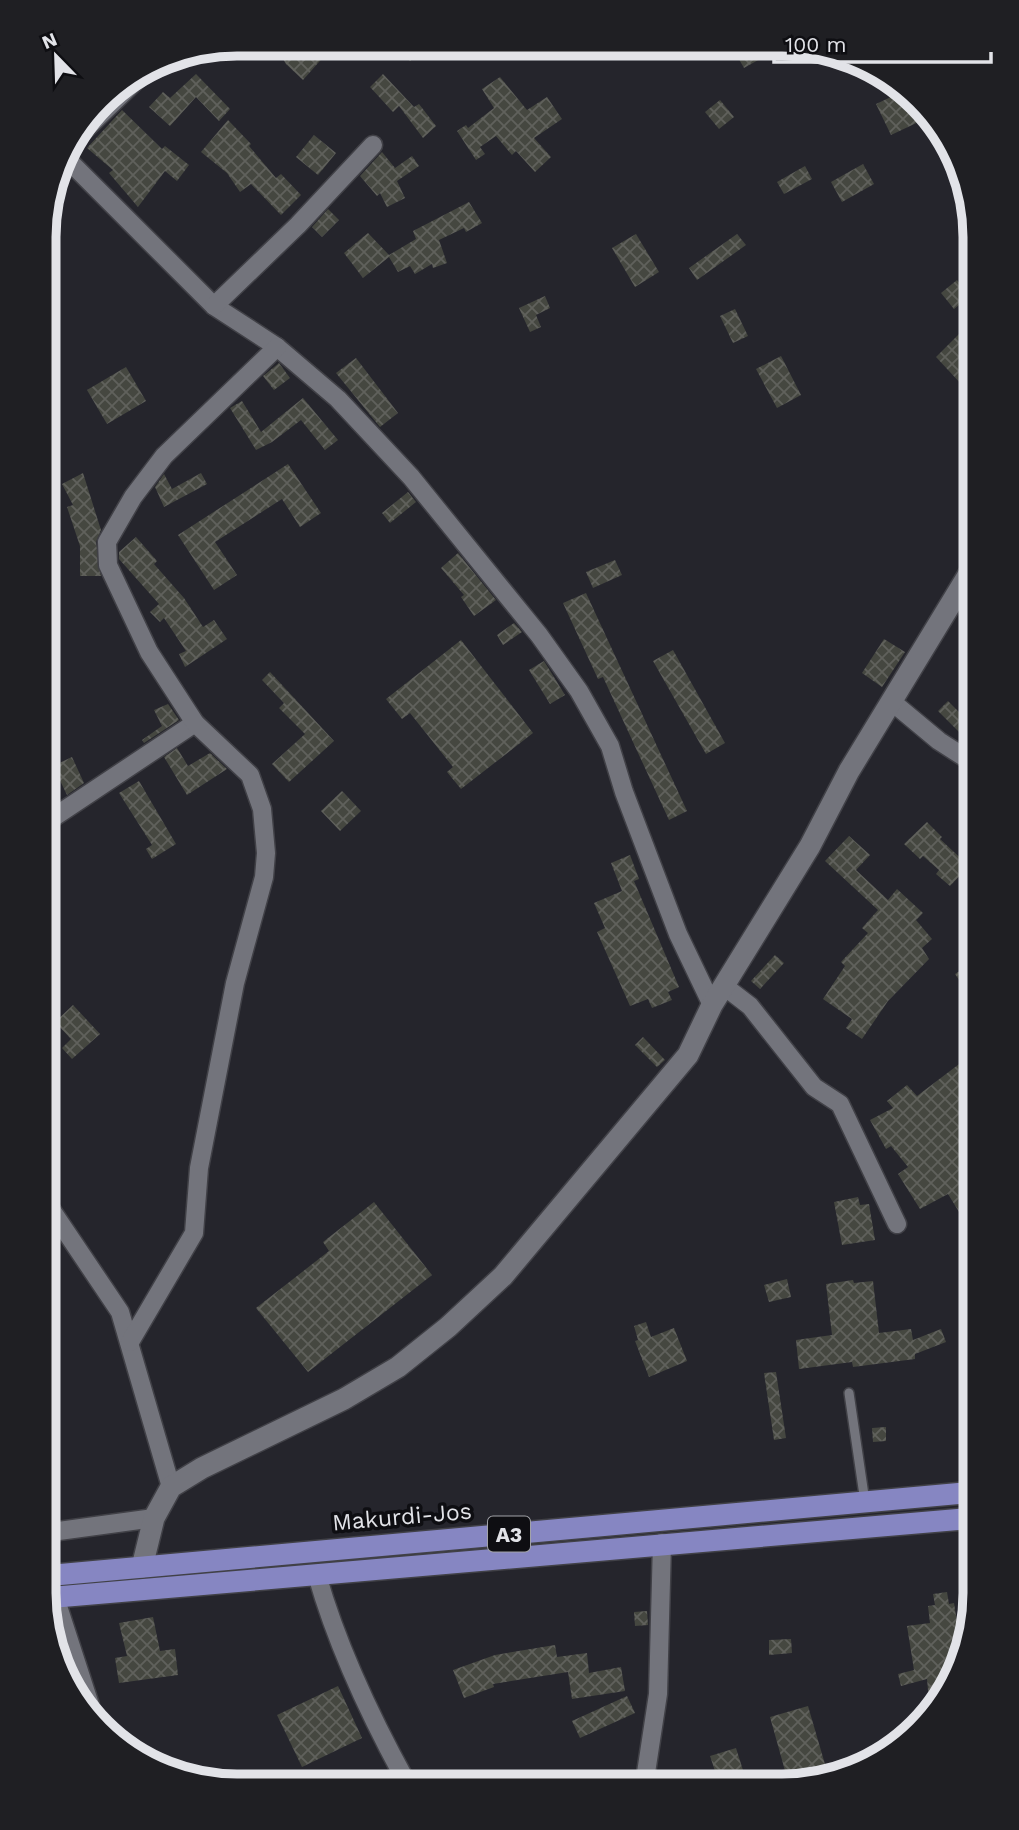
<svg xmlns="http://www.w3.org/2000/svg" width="1019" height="1830" font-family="'Work Sans',sans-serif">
<defs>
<pattern id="building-cross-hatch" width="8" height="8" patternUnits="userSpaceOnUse" patternTransform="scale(1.75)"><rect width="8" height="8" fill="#454740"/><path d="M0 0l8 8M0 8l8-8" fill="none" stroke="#60615c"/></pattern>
</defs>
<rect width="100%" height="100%" fill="#25252c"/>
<!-- building -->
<g fill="url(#building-cross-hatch)">
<path d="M274,44H316L326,54L303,80L286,64Z"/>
<path d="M394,45H446L427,59L421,51L410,61Z"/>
<path d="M732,47H781L744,68Z"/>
<path d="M196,74L230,109L219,121L196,97L170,126L149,107L163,92L170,98Z"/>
<path d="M383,74L414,107L419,104L436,126L423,138L399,106L393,112L370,87Z"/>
<path d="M500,77L527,110L547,97L562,119L534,138L551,157L535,172L516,151L512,155L496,136L480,147L485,154L476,160L457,131L466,125L468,128L494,108L482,89Z"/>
<path d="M906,90L927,118L891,135L876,104Z"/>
<path d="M720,100L734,117L719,129L705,112Z"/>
<path d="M122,110L162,149L165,146L189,165L177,181L165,171L138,207L109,173L113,170L87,148Z"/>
<path d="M228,120L251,144L249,146L276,178L281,174L301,195L281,215L251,184L240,192L227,173L201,152Z"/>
<path d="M314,135L336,153L318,175L296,157Z"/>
<path d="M382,152L395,168L412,156L419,166L397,181L405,198L387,207L380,193L377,196L360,176Z"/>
<path d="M863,164L874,184L842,202L831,182Z"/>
<path d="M805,166L812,179L784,194L777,182Z"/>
<path d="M469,202L482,223L466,232L464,228L439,240L447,263L433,268L432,264L415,274L410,266L398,272L389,257L363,278L344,253L368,233L389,255L416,239L413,231Z"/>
<path d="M328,209L339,220L322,237L312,227Z"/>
<path d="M636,234L659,272L635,287L612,248Z"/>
<path d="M737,234L746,245L697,280L689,268Z"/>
<path d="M957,280L970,296L954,309L941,293Z"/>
<path d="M545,296L550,308L536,315L541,327L530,332L519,308Z"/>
<path d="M735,309L748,336L733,343L720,316Z"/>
<path d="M962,331L975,344V399L936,357Z"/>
<path d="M781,356L801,395L777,408L756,369Z"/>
<path d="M356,358L398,413L380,427L336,373Z"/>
<path d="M279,363L290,378L274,390L263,376Z"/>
<path d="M126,367L146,401L107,424L87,390Z"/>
<path d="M303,398L338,440L325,450L301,420L272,442L256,450L230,408L242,401L261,432Z"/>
<path d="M288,464L321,513L300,527L282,499L215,542L237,575L214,590L178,535Z"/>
<path d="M83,473L101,530L96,542L101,576H80V546L67,507L73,505L62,484Z"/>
<path d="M201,473L207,484L164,507L155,487L164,474L172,489Z"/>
<path d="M408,492L416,502L390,523L382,513Z"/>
<path d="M136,537L157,561L154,564L184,598L203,627L214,620L227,639L185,667L179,654L186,651L164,618L160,622L150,612L159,604L119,559V552Z"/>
<path d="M458,553L496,600L474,616L461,597L464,595L441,568Z"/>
<path d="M615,560L622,575L593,588L586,572Z"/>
<path d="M586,593L687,811L669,820L603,677L598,679L563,603Z"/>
<path d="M514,623L522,632L503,645L497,635Z"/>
<path d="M884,639L905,652L882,687L862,673Z"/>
<path d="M461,640L533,733L461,789L447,772L453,767L410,713L402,719L386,699Z"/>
<path d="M673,650L725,743L706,754L653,661Z"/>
<path d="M544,661L565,695L550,704L529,670Z"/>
<path d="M270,672L334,741L289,782L272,764L305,734L279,708L284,703L262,680Z"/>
<path d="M166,701L179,720L144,743L142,740L162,726L154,710L168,704Z"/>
<path d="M948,701L975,728V748L938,711Z"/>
<path d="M177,748L188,766L210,753L227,769L187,795L164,757Z"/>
<path d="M72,757L84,783L67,795L53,766Z"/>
<path d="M139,781L176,844L152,859L146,849L152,845L119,793Z"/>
<path d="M342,791L361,811L340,831L321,811Z"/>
<path d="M927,822L942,837L940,839L969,866L950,886L936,874L939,870L923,856L920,859L904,844Z"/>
<path d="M849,836L870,855L856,870L888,900L897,889L923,913L916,920L932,939L922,948L929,959L888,1001L862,1039L846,1028L852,1019L823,999L845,966L841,962L868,933L862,928L878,910L825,861Z"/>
<path d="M630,855L639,879L634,881L679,987L668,992L672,1000L652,1008L648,999L630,1006L597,932L605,928L594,903L622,891L611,863Z"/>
<path d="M775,955L784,963L760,989L751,981Z"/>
<path d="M975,961V984L966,990L955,974Z"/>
<path d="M73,1005L100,1034L72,1059L62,1048L71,1039L55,1022Z"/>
<path d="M643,1037L665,1060L657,1067L635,1045Z"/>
<path d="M975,1052V1220L967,1225L948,1194L920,1209L898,1174L908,1167L891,1146L886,1149L870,1120L893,1108L887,1101L907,1085L917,1096Z"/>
<path d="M858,1197L860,1205L869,1204L875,1240L842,1245L834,1202Z"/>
<path d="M374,1202L432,1275L308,1372L256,1308L329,1251L323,1242Z"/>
<path d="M44,1278L60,1300L44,1311Z"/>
<path d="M787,1279L791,1297L769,1302L764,1285Z"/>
<path d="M853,1280L854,1283L873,1281L879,1333L911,1329L913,1340L941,1329L946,1342L915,1354V1359L853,1367L852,1362L799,1369L796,1340L832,1335L826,1284Z"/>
<path d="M646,1322L651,1337L674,1328L687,1361L649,1377L635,1341L638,1340L634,1326Z"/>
<path d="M776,1372L786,1438L774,1440L764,1373Z"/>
<path d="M886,1427V1441L873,1442L872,1428Z"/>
<path d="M947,1592L949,1604L954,1603L957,1622L969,1620L948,1676L937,1678L940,1698L930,1714L927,1679L901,1686L898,1674L914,1670L907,1626L930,1623L928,1606L935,1605L933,1594Z"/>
<path d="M647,1611L648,1625L635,1626L634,1612Z"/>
<path d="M153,1617L160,1651L175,1649L178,1675L119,1683L115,1658L127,1656L119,1623Z"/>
<path d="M791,1639L792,1653L769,1655V1640Z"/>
<path d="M555,1645L557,1657L587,1653L589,1673L621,1667L625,1691L572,1699L568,1672L493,1684L494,1687L464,1698L453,1670L495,1655Z"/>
<path d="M338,1686L362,1738L302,1767L277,1715Z"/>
<path d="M627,1696L635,1713L580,1738L572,1721Z"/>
<path d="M808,1706L829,1778L789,1785L770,1717Z"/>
<path d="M736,1748L748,1786H720L710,1756Z"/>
</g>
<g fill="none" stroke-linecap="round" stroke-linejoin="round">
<defs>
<path id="service" d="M849,1393L865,1502"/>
<g id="minor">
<path d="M70,144L150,67"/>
<path d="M63,155L214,306L277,347L338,399L411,477L539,635L579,691L610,746L624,792L678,934L712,1005"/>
<path d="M214,306L298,225L373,145"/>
<path d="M891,701L939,741L975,764"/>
<path d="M45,823L195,723"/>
<path d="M724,986L750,1006L814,1087L840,1104L897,1224"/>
<path d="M44,1199L120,1312L171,1487"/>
<path d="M130,1342L194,1233L199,1168L235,983L264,877L266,853L262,809L250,775L195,723L149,652L108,565L107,542L133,497L164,456L277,347"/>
<path d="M44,1533L154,1518"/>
<path d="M317,1575C338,1649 371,1718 408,1785"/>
<path d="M55,1597L90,1705"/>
<path d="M644,1786L658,1694L662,1543"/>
</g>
<path id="tertiary" d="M142,1567L154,1518L171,1487L202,1468L344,1399L398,1367L448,1327L503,1276L688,1055L712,1005L810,846L849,771L975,564"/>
<g id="trunk">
<path d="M44,1576L975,1492"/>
<path d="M45,1598L975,1518"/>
</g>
</defs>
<!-- service casing -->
<use href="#service" stroke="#414147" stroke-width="12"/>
<!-- minor casing -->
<use href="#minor" stroke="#414147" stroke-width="21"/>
<!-- tertiary casing -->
<use href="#tertiary" stroke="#414147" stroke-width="24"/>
<!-- trunk casing -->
<use href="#trunk" stroke="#414147" stroke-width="24"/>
<!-- service -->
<use href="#service" stroke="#73747c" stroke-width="9"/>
<!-- minor -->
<use href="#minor" stroke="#73747c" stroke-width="18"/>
<!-- tertiary -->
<use href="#tertiary" stroke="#73747c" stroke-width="21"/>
<!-- trunk -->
<use href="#trunk" stroke="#8686c2" stroke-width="21"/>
</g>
<g text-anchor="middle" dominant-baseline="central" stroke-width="7" stroke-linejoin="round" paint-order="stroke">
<!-- shield labels -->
<rect fill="#0e0e12" stroke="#a2a3a8" stroke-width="2" x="488" y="1516.5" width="42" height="35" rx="5"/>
<g font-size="21" font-weight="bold" fill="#e2e3e8">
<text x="509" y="1534">A3</text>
</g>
<!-- street labels -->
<g font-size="23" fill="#e2e3e8" stroke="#0e0e12">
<text transform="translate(402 1517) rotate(-5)">Makurdi-Jos</text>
</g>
</g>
<!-- crop -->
<path d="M0 0H1019V1830H0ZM237 56H782A181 181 0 0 1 963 237V1593A181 181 0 0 1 782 1774H237A181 181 0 0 1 56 1593V237A181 181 0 0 1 237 56Z" fill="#1f1f23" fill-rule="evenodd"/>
<path fill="none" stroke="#e2e3e8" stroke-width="9" d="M237 56H782A181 181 0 0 1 963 237V1593A181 181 0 0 1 782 1774H237A181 181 0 0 1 56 1593V237A181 181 0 0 1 237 56Z"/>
<!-- north arrow -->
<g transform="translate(56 56) rotate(337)" stroke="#0e0e12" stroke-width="5" paint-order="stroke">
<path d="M0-5L12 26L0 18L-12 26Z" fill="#e2e3e8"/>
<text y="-10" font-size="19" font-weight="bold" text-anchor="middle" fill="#e2e3e8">N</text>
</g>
<!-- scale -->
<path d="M774 52v10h217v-10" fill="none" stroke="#e2e3e8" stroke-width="3.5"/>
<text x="785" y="52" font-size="21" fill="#e2e3e8" stroke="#0e0e12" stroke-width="5" paint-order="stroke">100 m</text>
</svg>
